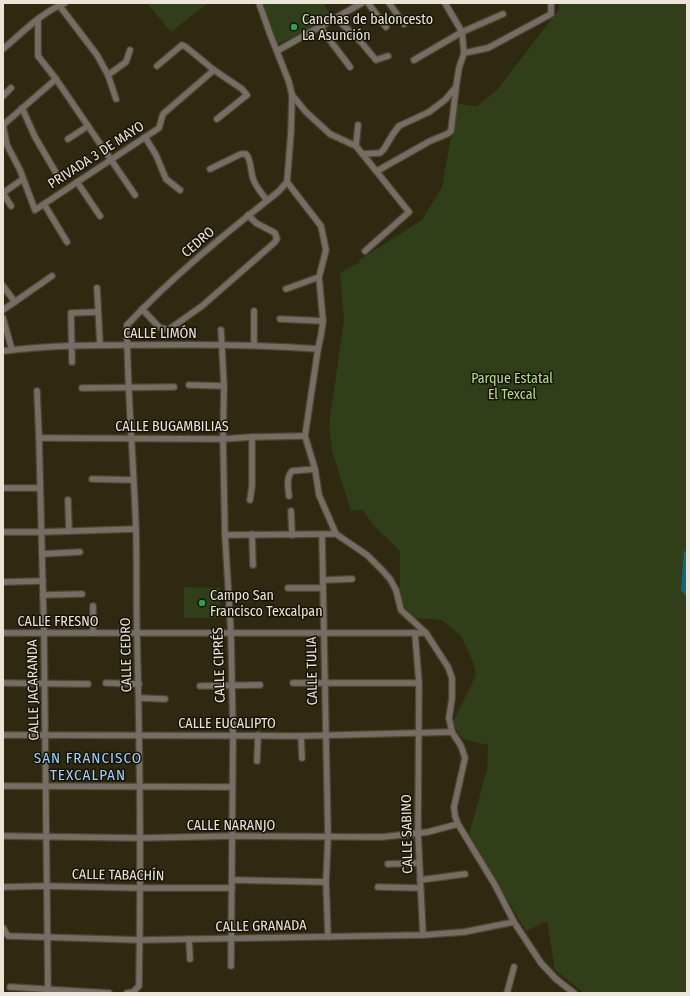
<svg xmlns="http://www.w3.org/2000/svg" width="690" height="996" font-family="'Fira Sans Condensed',sans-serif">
<rect width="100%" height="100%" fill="#302912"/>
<!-- green -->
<g fill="#303f19">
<path d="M147,3H208L171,32Z"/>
<path d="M263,3H324L332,18L304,34L276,44Z"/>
<path d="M563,3H687V993H584L555,970L547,921L526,931L469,834L487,770L488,745L463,739L452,724L476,675L473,662L461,636L442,620L414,618L400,601V551L373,525L363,510L351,511L332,450L329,426L344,320L340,273L360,262L359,260L422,220L442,187L457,104L477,106L497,90L560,8L558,5Z"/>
<path d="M184,587L220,588V618H184Z"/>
</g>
<!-- water -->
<path fill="#136677" d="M684,550L687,554V597L681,590Z"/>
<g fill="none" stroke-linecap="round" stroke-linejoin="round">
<defs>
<g id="minor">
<path d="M259,3L270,34L289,82L292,95L291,132L287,182L321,226L326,250L319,277L323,321L321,335L318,349L305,436L315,469L319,495L336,534L367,555L382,570L390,579L396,590L401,610L426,633L448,667L452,678V698L449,718L452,732L461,746L465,758L454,807L455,816L458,824L495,885L514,922L541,963L556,979L574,993"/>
<path d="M368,3L386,27"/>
<path d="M389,3L404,24"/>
<path d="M445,3L462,32L464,53"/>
<path d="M59,5L97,55L108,75L116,99"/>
<path d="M336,18L361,42L376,60L388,56"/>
<path d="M38,20V56L56,79L135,195"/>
<path d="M320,27L350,67"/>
<path d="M3,49C22,33 42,12 65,3"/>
<path d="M277,51L362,3"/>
<path d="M414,60L462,32L503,14"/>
<path d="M157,66L182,45L186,47L214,70L242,89L247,95L217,119"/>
<path d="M108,75L126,62L130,50"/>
<path d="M292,95L306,112L330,134L356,146L409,212L365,251"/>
<path d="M3,96L11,88"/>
<path d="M22,108L35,137L55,171"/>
<path d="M3,125L7,145L20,170L35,210L159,128L163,114L214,70"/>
<path d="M3,125L56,79"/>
<path d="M145,137L156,155L166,179L180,190"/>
<path d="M68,139L88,126"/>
<path d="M356,146L358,125"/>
<path d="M363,154L380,153L384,149L393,134L399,126L429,112L445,100L456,87L459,68L464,53L488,48L551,14V3"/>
<path d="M210,169L241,154H246C252,160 250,173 254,181C257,188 262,194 267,200"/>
<path d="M377,171L430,141L447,134L451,131L456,88"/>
<path d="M77,182L100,216"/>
<path d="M44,204L67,242"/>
<path d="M11,206L3,193L23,179"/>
<path d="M3,286L15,302"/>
<path d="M97,288L100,345"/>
<path d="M286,289L319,277"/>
<path d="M142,309L159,327L168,330L202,306L274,243L277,239L275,233L256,223L248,215"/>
<path d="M3,310L52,276"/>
<path d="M3,318L12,350"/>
<path d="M280,319L323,321"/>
<path d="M221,330L224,386L223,439L225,535L231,634L233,735L231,966"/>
<path d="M254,345V311"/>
<path d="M3,351C50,345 98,345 145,345C203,344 260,345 318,349"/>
<path d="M72,362L71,313L98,312"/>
<path d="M189,385L224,386"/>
<path d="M82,388L174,387"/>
<path d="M37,391L39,438L44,633L48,993"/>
<path d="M39,438L223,439L252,437L305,436"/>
<path d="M92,479L133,480"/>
<path d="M3,488H40"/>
<path d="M289,496C288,488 286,477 292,471L315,469"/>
<path d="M68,500L69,531"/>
<path d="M250,500L252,486V437"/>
<path d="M291,511L292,535"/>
<path d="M3,532H41L136,529"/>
<path d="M252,534L253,565"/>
<path d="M225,535L336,534"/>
<path d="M322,535L328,837L326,882L328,937"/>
<path d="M42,554L80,552"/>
<path d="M323,580L352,579"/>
<path d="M3,582L43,581"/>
<path d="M288,588H323"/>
<path d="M43,595L82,594"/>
<path d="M93,606V633"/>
<path d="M3,633H426"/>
<path d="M415,634L419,683L418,833L423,935"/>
<path d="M3,683L88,684"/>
<path d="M106,683L139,684"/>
<path d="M293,683H419"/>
<path d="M200,686L260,685"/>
<path d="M139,698L165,699"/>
<path d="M3,735L301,736L452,732"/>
<path d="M301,736L302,758"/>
<path d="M257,761L258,735"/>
<path d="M3,786L232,787"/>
<path d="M3,836L140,838L233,836L382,837L428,832L458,824"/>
<path d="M388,864L419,863"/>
<path d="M232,880L326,882"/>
<path d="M420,880L465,874"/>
<path d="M3,887L47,886L140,888H232"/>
<path d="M378,887L420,888"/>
<path d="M3,928L8,936L140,940L423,935L464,932L514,922"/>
<path d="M189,939L190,959"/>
<path d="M10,987L109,993"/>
<path d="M127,993L133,992L139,986C141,868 140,751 137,634C136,599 137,565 136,531C134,462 127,394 127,325C173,276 226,233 278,192L287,182"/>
<path d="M507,993L514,967"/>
</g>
</defs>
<!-- minor casing -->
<use href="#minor" stroke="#4e4732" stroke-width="8"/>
<!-- minor -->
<use href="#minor" stroke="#766d64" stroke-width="5.5"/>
</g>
<!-- markers -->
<g fill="#2e9e5b" stroke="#151208" stroke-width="1.5">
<circle cx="294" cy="27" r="4"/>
<circle cx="202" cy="603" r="4"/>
</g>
<g text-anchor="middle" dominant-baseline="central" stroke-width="3" stroke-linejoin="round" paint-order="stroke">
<!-- poi labels -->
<g font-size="14" fill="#eae5d7" stroke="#151208" text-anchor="start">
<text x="302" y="19">Canchas de baloncesto<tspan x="302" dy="16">La Asunción</tspan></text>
<text x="210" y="595">Campo San<tspan x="210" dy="16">Francisco Texcalpan</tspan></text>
</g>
<!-- street labels -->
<g font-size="14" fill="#eae5d7" stroke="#151208">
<text transform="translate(96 155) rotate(-33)">PRIVADA 3 DE MAYO</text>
<text transform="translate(198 242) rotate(-41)">CEDRO</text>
<text x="160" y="333">CALLE LIMÓN</text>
<text x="172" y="426">CALLE BUGAMBILIAS</text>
<text x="58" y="621">CALLE FRESNO</text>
<text transform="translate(126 655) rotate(-91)">CALLE CEDRO</text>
<text transform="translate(219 665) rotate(-92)">CALLE CIPRÉS</text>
<text transform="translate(312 671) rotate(-91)">CALLE TULIA</text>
<text transform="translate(33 690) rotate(-91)">CALLE JACARANDA</text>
<text x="227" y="723">CALLE EUCALIPTO</text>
<text x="231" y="825">CALLE NARANJO</text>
<text transform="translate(407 834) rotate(-91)">CALLE SABINO</text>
<text transform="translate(118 875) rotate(1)">CALLE TABACHÍN</text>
<text transform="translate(261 926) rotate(-1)">CALLE GRANADA</text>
</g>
<!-- park labels -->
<g font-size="14" fill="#b9db8d" stroke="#151208">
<text x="512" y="378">Parque Estatal<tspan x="512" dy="16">El Texcal</tspan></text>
</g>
<!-- neighbourhood labels -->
<g font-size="15" letter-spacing="1" fill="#9dd1fb" stroke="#151208">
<text x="88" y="758">SAN FRANCISCO<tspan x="88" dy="17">TEXCALPAN</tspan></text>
</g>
</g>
<!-- border -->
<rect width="690" height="996" fill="none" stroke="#eae5d7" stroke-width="8"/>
</svg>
